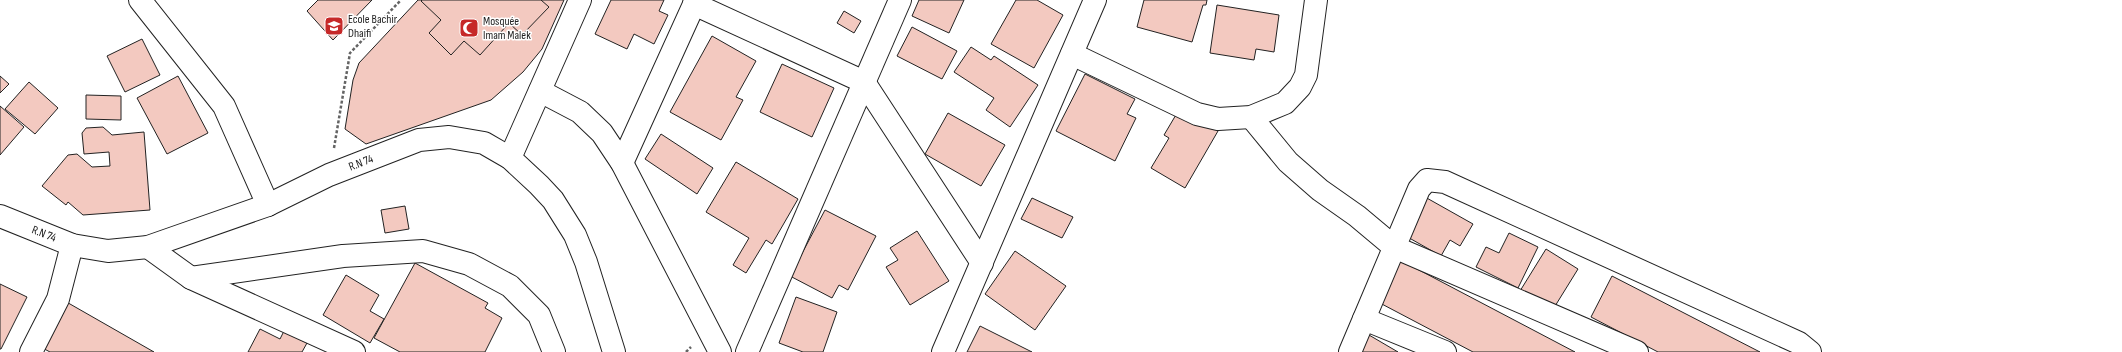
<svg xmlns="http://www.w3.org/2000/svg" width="2122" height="352" font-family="'Sofia Sans Condensed',sans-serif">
<rect width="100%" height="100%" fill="#fff"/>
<!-- building -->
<g fill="#f3c9c0" stroke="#222">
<path d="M318,0H372L333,40L307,11Z"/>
<path d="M418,0H564L542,49L523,72L491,100L366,144L345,129L353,80L359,63Z"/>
<path d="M422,0H541L549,7L522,35L509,23L480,55L464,41L451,55L429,33L441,20L421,1Z"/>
<path d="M611,0H664L659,11L668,15L654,44L634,34L627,49L595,34Z"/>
<path d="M919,0H964L949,33L912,16Z"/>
<path d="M1016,0H1037L1063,15L1034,68L991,44Z"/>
<path d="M1144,0H1207L1206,5H1203L1192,42L1137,27Z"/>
<path d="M1217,5L1279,15L1274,52L1256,49L1254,60L1210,53Z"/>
<path d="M844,11L861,21L854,33L837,23Z"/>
<path d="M912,27L957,51L942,79L897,56Z"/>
<path d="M712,36L756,61L736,97L743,100L721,140L670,112Z"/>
<path d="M142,39L160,75L125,92L107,56Z"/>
<path d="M971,47L991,60L994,56L1038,85L1010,127L986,110L994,98L954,72Z"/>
<path d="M782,64L834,88L812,137L760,112Z"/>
<path d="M1085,74L1135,99L1127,114L1136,118L1115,161L1056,131Z"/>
<path d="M0,76L9,84L0,93Z"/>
<path d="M178,76L208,133L167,154L137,98Z"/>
<path d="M29,82L58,108L35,134L5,109Z"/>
<path d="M86,95L121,96V120L86,119Z"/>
<path d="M0,106L24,127L0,155Z"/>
<path d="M1180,108L1218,131L1185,188L1151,168L1169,138L1164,135Z"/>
<path d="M948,113L1005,145L981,186L925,154Z"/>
<path d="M103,127L112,135L144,132L150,210L83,215L68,202L66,205L42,186L68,155L77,154L92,167L110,166L109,152L84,154L82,133L86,128Z"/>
<path d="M661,134L713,168L697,194L645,159Z"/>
<path d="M736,162L798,199L772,244L766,240L746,273L733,265L749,238L706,212Z"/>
<path d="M1425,197L1473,224L1460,246L1450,240L1441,256L1404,235Z"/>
<path d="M1032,198L1073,217L1062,238L1021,219Z"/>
<path d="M405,206L409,229L385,233L381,210Z"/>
<path d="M825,210L876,236L848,290L839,285L832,298L790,276Z"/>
<path d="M917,231L949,281L910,305L886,267L898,260L890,248Z"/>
<path d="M1509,233L1538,247L1518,288L1476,267L1486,247L1499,253Z"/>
<path d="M1546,249L1578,269L1552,311L1520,291Z"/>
<path d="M1015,251L1066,286L1035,330L985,294Z"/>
<path d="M1400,260L1575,352H1473L1378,302Z"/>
<path d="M415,263L488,303L485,308L502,318L485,352H400L374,338Z"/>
<path d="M346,275L379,295L370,311L384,319L370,343L323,315Z"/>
<path d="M1612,276L1760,352H1658L1591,317Z"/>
<path d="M0,284L27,297L1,349H0Z"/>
<path d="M796,297L837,312L823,352H803L779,343Z"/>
<path d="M63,300L154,352H50L37,345Z"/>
<path d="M980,326L1032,352H967Z"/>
<path d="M260,329L280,339L284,331L307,343L302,352H248Z"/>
<path d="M1369,335L1398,352H1359Z"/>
</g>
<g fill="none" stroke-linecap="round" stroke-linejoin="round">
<defs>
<g id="minor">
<path d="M140,0L224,106L268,205"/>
<path d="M694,4L864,82L982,263"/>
<path d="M1072,54L1197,114L1218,119L1251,117L1285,103L1300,87L1306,75L1316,0"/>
<path d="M540,91L580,112L602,133L622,163L720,352"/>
<path d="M1251,117L1288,162L1320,190L1357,216L1394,247L1637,352"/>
<path d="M510,158L580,0"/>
<path d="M622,163L696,0"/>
<path d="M148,247L191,278L354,352"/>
<path d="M191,278L343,256L423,251L469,264L510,286L539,315L554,352"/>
<path d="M1364,319L1445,352"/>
<path d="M31,352L58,299L72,245"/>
<path d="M747,352L900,0"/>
<path d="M943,352L1095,0"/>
<path d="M1350,352L1419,189L1427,180L1445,182L1799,343L1810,352"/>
</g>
<path id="primary" d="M0,216L72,245L108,251L148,247L268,205L329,175L419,140L449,137L484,143L510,158L539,185L553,200L575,235L586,262L614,352"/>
</defs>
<!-- minor casing -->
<use href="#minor" stroke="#222" stroke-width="24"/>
<!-- primary casing -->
<use href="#primary" stroke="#222" stroke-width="24"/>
<!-- path -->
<g stroke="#646464" stroke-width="2.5" stroke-dasharray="3 2" stroke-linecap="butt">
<path d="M334,148L350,53L401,0"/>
<path d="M686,352L691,347"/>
</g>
<!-- minor -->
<use href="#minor" stroke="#fff" stroke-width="22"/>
<!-- primary -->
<use href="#primary" stroke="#fff" stroke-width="22"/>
</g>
<!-- icons -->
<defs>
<symbol id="school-square" viewBox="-11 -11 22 22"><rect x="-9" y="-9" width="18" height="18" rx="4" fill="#c62828" stroke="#fff"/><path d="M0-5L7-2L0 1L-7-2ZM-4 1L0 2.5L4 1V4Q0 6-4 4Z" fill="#fff"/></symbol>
<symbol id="mosque-square" viewBox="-11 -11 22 22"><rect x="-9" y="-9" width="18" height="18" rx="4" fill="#c62828" stroke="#fff"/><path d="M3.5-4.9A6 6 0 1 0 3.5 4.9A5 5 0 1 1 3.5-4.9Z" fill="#fff"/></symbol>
</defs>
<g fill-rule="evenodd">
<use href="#school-square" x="323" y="15" width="22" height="22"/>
<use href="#mosque-square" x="458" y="17" width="22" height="22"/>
</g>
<g text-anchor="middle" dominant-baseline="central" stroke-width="3" stroke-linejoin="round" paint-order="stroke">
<!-- poi labels -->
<g font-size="12" fill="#222" stroke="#fff" text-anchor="start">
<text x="348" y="19">Ecole Bachir<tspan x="348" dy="14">Dhaifi</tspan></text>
<text x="483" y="21">Mosquée<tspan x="483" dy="14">Imam Malek</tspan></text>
</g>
<!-- street labels -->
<g font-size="12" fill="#222" stroke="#fff">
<text transform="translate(361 163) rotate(-21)">R.N 74</text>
<text transform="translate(44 234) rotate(21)">R.N 74</text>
</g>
</g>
</svg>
